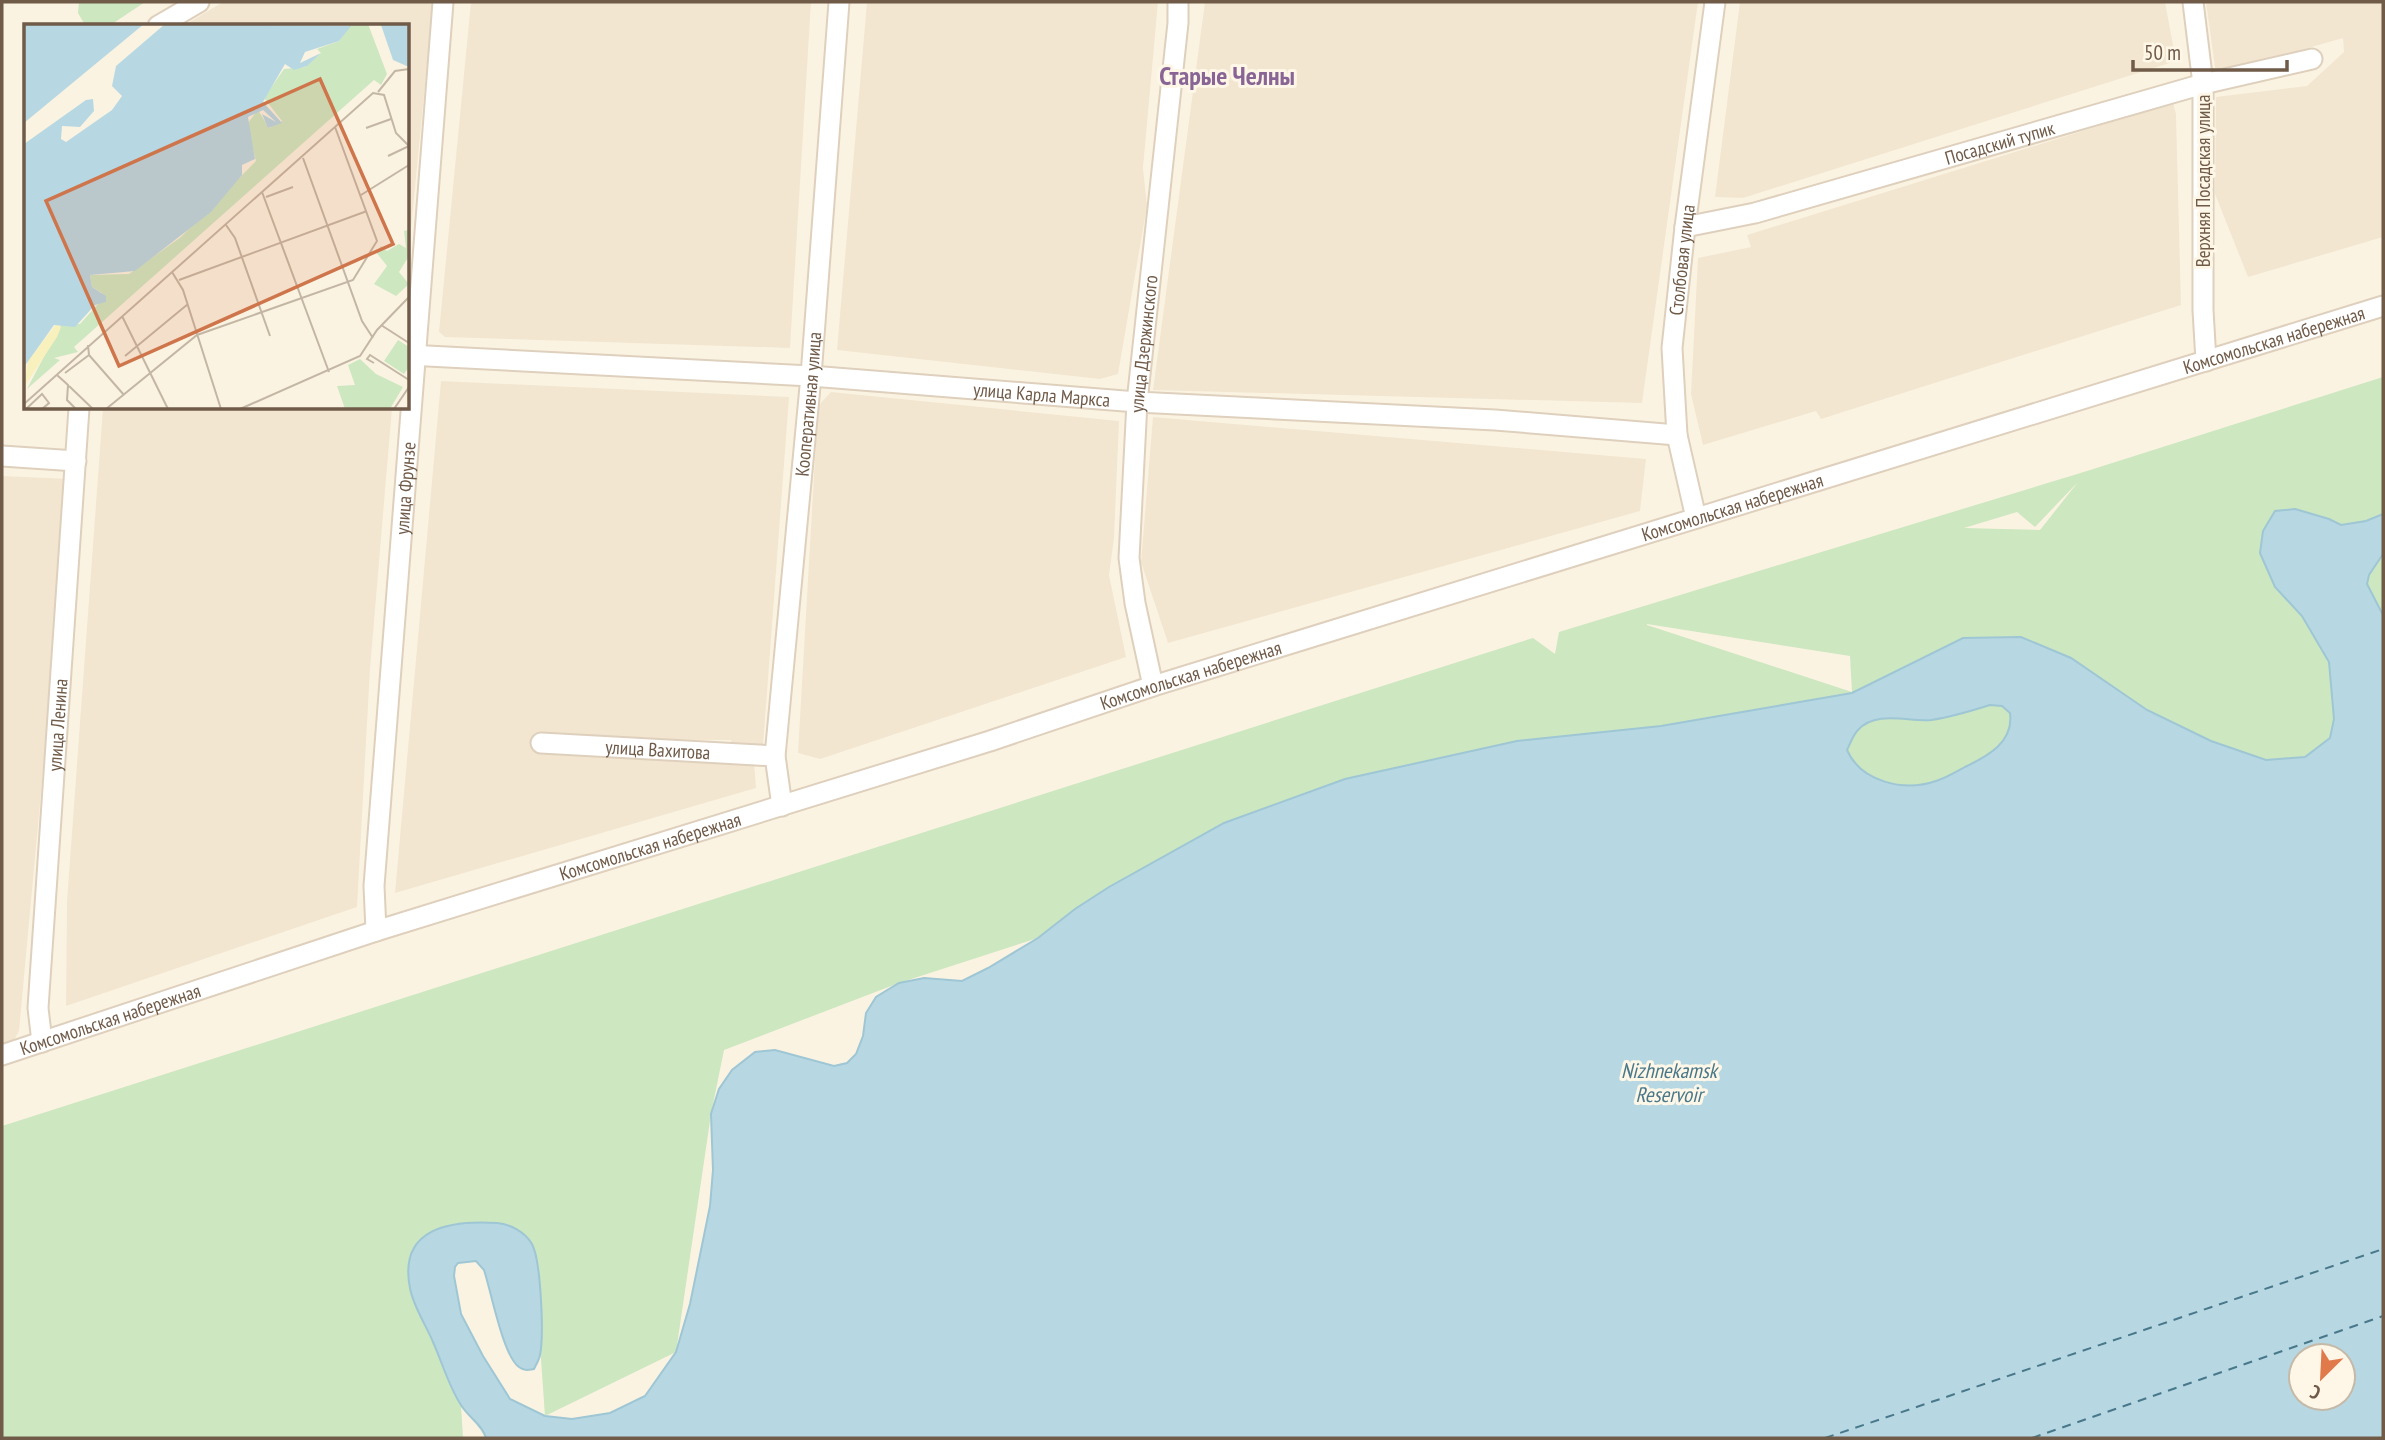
<svg xmlns="http://www.w3.org/2000/svg" width="2385" height="1440" font-family="'PT Sans Narrow',sans-serif">
<rect width="100%" height="100%" fill="#fbf3e1"/>
<!-- residential -->
<g fill="#f2e6d0">
<path d="M223,2H433L408,260V26H183Z"/>
<path d="M471,2H811L790,348L445,337L439,332Z"/>
<path d="M867,2H1158L1143,168L1147,206L1118,374L1100,379L837,350Z"/>
<path d="M1205,2H1698L1642,403L1153,390Z"/>
<path d="M1740,2H2165L2176,61L1743,198L1715,197Z"/>
<path d="M2206,2H2383V237L2248,277L2215,194L2216,97L2307,86L2344,52L2343,38L2216,74Z"/>
<path d="M2173,103L2176,114L2181,305L1821,419L1816,411L1703,445L1691,394L1698,258L1751,247L1747,235Z"/>
<path d="M441,381L789,397L763,746L731,744V740L538,739L754,762L756,788L395,893Z"/>
<path d="M831,392L1119,421L1114,538L1109,575L1126,657L820,759L798,753L818,406Z"/>
<path d="M103,408H392L370,669L357,907L66,1006L67,901Z"/>
<path d="M1153,417L1646,459L1640,511L1168,643L1141,562Z"/>
<path d="M2,476L70,479L19,1031L13,1042L2,1045Z"/>
</g>
<!-- green -->
<g fill="#cde7c1" fill-rule="evenodd">
<path d="M79,2H145L109,26L85,25L78,13Z"/>
<path d="M2383,377V514L2366,521L2341,525L2329,519L2295,509L2275,511L2263,531L2260,553L2275,587L2302,616L2329,662L2334,719L2330,738L2305,757L2266,760L2211,741L2147,710L1923,657L1852,693L1661,726L1517,741L1038,938L899,983L724,1050L711,1114L676,1352L545,1416L533,1246L410,1257L461,1405L463,1438H2V1126L1533,638L1555,654L1559,632L2087,471ZM2078,482L2040,530L1964,528L2017,512L2035,527ZM1647,624L1850,656L1852,692L1647,625Z"/>
<path d="M2383,554V615L2367,585L2369,575Z"/>
<path d="M1990,705L2002,706L2010,713C2014,742 1988,756 1965,767C1956,772 1946,778 1936,781C1904,792 1861,782 1847,750C1850,744 1853,735 1858,730C1876,711 1908,722 1931,720C1952,717 1971,711 1990,705Z"/>
</g>
<!-- water -->
<path fill="#b7d8e3" stroke="#9ec6d4" stroke-width="2" fill-rule="evenodd" d="M2295,509L2329,519L2341,525L2366,521L2383,514V554L2369,575L2367,584L2383,615V1438H486C482,1424 468,1417 461,1405C449,1387 442,1362 433,1342C426,1325 413,1306 410,1288C398,1228 450,1220 497,1223C510,1224 525,1232 532,1244C541,1261 544,1335 540,1355C539,1360 536,1365 534,1369C528,1370 524,1371 519,1367C503,1356 491,1291 484,1270L476,1261L458,1263L455,1267L454,1276L461,1314L483,1356L510,1399L545,1416L572,1419L610,1413L645,1396L676,1352L690,1304L710,1206L713,1170L711,1114L719,1089L732,1070L755,1052L775,1050L834,1066L847,1063L856,1054L863,1036L866,1013L876,997L899,983L924,978L962,981L988,968L1038,938L1075,909L1109,887L1224,823L1345,779L1517,741L1661,726L1852,693L1963,638L2021,637L2071,658L2147,710L2211,741L2266,760L2305,757L2330,738L2334,719L2329,662L2302,616L2275,587L2260,553L2263,531L2275,511ZM1990,705L2002,706L2010,713C2014,742 1988,756 1965,767C1956,772 1946,778 1936,781C1904,792 1861,782 1847,750C1850,744 1853,735 1858,730C1876,710 1908,722 1931,720C1952,717 1971,711 1990,705ZM2301,1356H2343V1398H2301Z"/>
<g fill="none" stroke-linecap="round" stroke-linejoin="round">
<!-- ferry -->
<g stroke="#48788a" stroke-width="2" stroke-dasharray="9 7" stroke-linecap="butt">
<path d="M1825,1438L2383,1249"/>
<path d="M2032,1438L2383,1316"/>
</g>
<defs>
<g id="minor">
<path d="M2193,2L2203,84V310L2206,361"/>
<path d="M158,26L199,2"/>
<path id="s1" d="M1685,227L1755,213L2203,84L2312,59"/>
<path id="s2" d="M408,355L811,376L1137,402L1495,420L1677,435"/>
<path d="M2,456L76,461"/>
<path id="s3" d="M1696,518L1677,435L1672,348L1685,227L1715,2"/>
<path id="s4" d="M1153,686L1135,603L1129,558L1137,402L1178,23V2"/>
<path id="s5" d="M541,743L775,756"/>
<path id="s6" d="M782,806L775,756L811,376L839,2"/>
<path id="s7" d="M376,931L374,886L443,2"/>
<path id="s8" d="M42,1042L38,1008L79,408"/>
<path id="s9" d="M2,1055L376,931L990,741L1153,686L2383,306"/>
</g>
</defs>
<!-- minor casing -->
<use href="#minor" stroke="#ded0bd" stroke-width="23"/>
<!-- minor -->
<use href="#minor" stroke="#fff" stroke-width="19"/>
</g>
<g text-anchor="middle" dominant-baseline="central" stroke-width="6" stroke-linejoin="round" paint-order="stroke">
<!-- street labels -->
<g font-size="19" fill="#705b49" stroke="#fef7e7">
<text stroke="none"><textPath href="#s1" startOffset="326">Посадский тупик</textPath></text>
<text transform="translate(2203 181) rotate(-90)">Верхняя Посадская улица</text>
<text stroke="none"><textPath href="#s3" startOffset="261">Столбовая улица</textPath></text>
<text stroke="none"><textPath href="#s9" startOffset="2382">Комсомольская набережная</textPath></text>
<text stroke="none"><textPath href="#s4" startOffset="345">улица Дзержинского</textPath></text>
<text stroke="none"><textPath href="#s2" startOffset="635">улица Карла Маркса</textPath></text>
<text stroke="none"><textPath href="#s6" startOffset="404">Кооперативная улица</textPath></text>
<text stroke="none"><textPath href="#s7" startOffset="444">улица Фрунзе</textPath></text>
<text stroke="none"><textPath href="#s9" startOffset="1815">Комсомольская набережная</textPath></text>
<text stroke="none"><textPath href="#s9" startOffset="1248">Комсомольская набережная</textPath></text>
<text stroke="none"><textPath href="#s8" startOffset="318">улица Ленина</textPath></text>
<text stroke="none"><textPath href="#s5" startOffset="117">улица Вахитова</textPath></text>
<text stroke="none"><textPath href="#s9" startOffset="681">Комсомольская набережная</textPath></text>
<text stroke="none"><textPath href="#s9" startOffset="114">Комсомольская набережная</textPath></text>
</g>
<!-- water labels -->
<g font-size="21" font-style="italic" fill="#48788a" stroke="#fef7e7">
<text x="1669" y="1070">Nizhnekamsk<tspan x="1669" dy="24">Reservoir</tspan></text>
</g>
<!-- district labels -->
<g font-size="26" font-weight="bold" fill="#886594" stroke="#fef7e7">
<text x="1227" y="75">Старые Челны</text>
</g>
</g>
<!-- overview -->
<g transform="translate(24 24)">
<rect width="385" height="385" fill="#fbf3e1"/>
<path d="M326,0H344L363,50L357,61L350,56L50,323L54,328L30,334L36,336L3,365L37,300H56L74,280L78,269L68,263L66,251L105,250L157,213L232,137L223,100L234,86L245,104L258,97L240,74L260,45L281,43L297,29L293,25L315,17ZM384,206L385,232L375,248L385,260L372,272L350,260L363,242L352,228L357,222L363,227L375,220L382,224L380,207ZM374,316L385,323V343L380,350L360,337ZM336,335L352,350L379,363L366,385H321L313,362L331,361L324,341Z" fill="#cde7c1"/>
<path d="M33,299L37,303L33,313L0,363L4,336Z" fill="#f9f1bd"/>
<path d="M0,0H120L0,99ZM141,0L327,2L315,17L281,28L276,39L297,29L283,42L270,46L261,40L239,78L258,99L244,104L238,90L252,98L239,86L224,93L231,135L218,141V151L187,188L111,247L66,251L68,263L82,272V278L71,281L51,303L30,301L0,343V120L62,76L69,75L70,87L56,103L38,102L37,115L42,118L88,86L98,72L88,62L92,42ZM385,0V43L369,36L357,1Z" fill="#b7d8e3"/>
<path fill="none" stroke="#b7d8e3" stroke-width="3.5" d="M0,218L142,84L199,0M0,228L154,86L214,0"/>
<path fill="none" stroke="#c3b6a4" stroke-width="2" d="M354,68L371,47L385,45M342,104L367,95M364,132L385,122M279,134L338,297L349,314M238,168L305,348M337,171L385,141M242,173L269,163M202,201L211,214L246,312M148,248L159,266L197,385M155,256L343,187M98,292L144,385M357,301L385,319M64,321L65,331L100,371M101,332L164,280M350,339L343,335L346,331L385,356M41,349L65,331M33,351L44,361L43,376L52,385M45,362L69,385M0,380L349,69L360,71L372,109L385,122M2,385L18,370L25,379L18,385M82,385L173,311L329,256L353,217L311,103M216,385L336,332L353,306L385,273M370,385L385,363"/>
<path fill="#cf754b" fill-opacity="0.15" stroke="#cf754b" stroke-width="3.5" d="M296,55L369,220L95,342L22,177Z"/>
<rect width="385" height="385" fill="none" stroke="#705b49" stroke-width="3.5"/>
</g>
<!-- border -->
<rect width="2385" height="1440" fill="none" stroke="#705b49" stroke-width="7"/>
<!-- north arrow -->
<g transform="translate(2322 1377) rotate(204)"><circle r="33" fill="#fef7e7" stroke="#c5b9a8" stroke-width="2"/>
<path d="M0-5L12 26L0 18L-12 26Z" fill="#e07a4b"/>
<text y="-10" font-size="19" font-weight="bold" text-anchor="middle" fill="#705b49">С</text>
</g>
<!-- scale -->
<path d="M2133 60v10h154v-10" fill="none" stroke="#705b49" stroke-width="3.5"/>
<text x="2144" y="60" font-size="21" fill="#705b49" stroke="#fef7e7" stroke-width="5" paint-order="stroke">50 m</text>
</svg>
